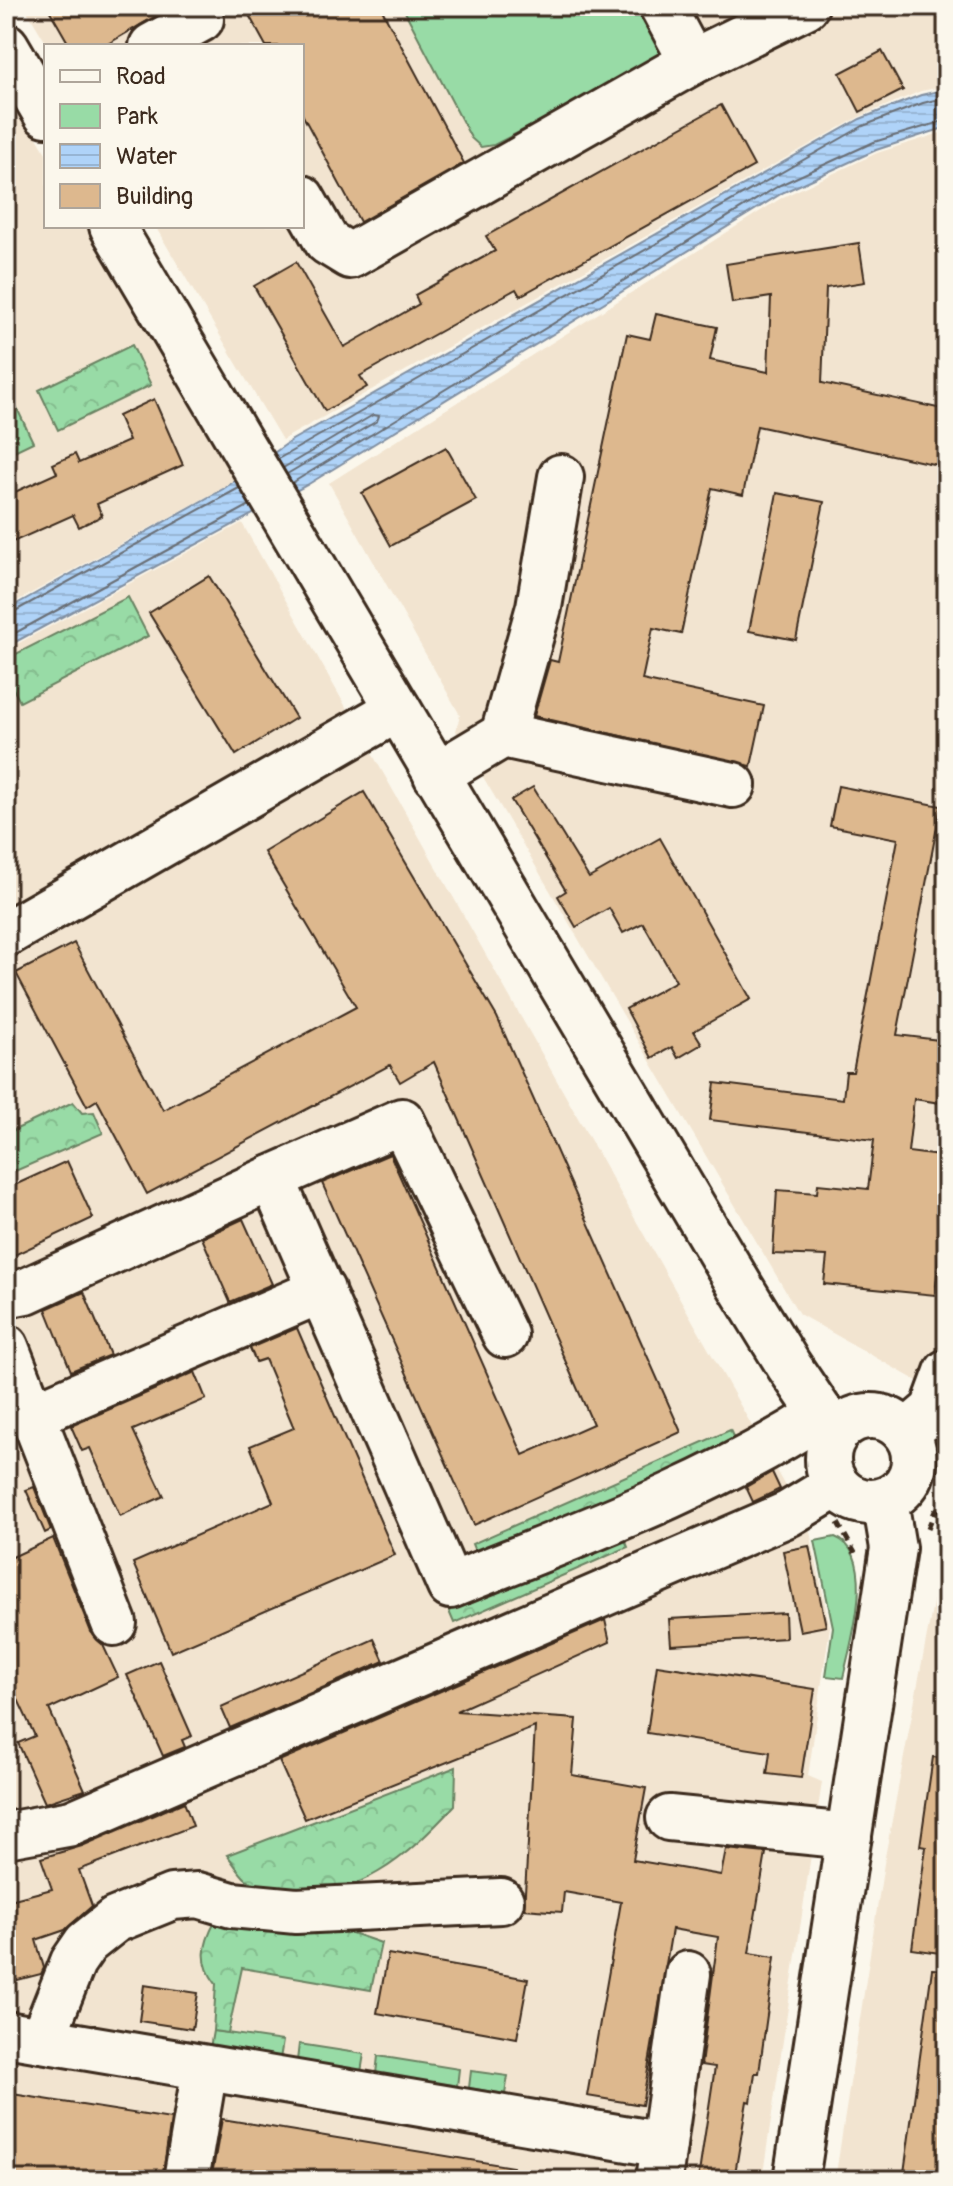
<svg xmlns="http://www.w3.org/2000/svg" width="953" height="2186" font-family="Pangolin,sans-serif">
<defs>
<pattern id="forest-crowns" width="20" height="18" patternUnits="userSpaceOnUse" patternTransform="scale(2)"><rect width="20" height="18" fill="#98dba6"/><path d="M2 6a3 3 0 1 1 6 0M12 15a3 3 0 1 1 6 0" fill="none" stroke="#84bc8e"/></pattern>
<pattern id="water-rules" width="6" height="5" patternUnits="userSpaceOnUse" patternTransform="scale(2)"><rect width="6" height="5" fill="#afd3f8"/><path d="M0 2.5h6" fill="none" stroke="#97b5d4"/></pattern>
</defs>
<rect width="100%" height="100%" fill="#fbf7ec"/>
<filter id="ink" filterUnits="userSpaceOnUse"><feTurbulence type="fractalNoise" baseFrequency=".0125" numOctaves="2"/><feDisplacementMap in="SourceGraphic" scale="16" xChannelSelector="R" yChannelSelector="G"/><feConvolveMatrix kernelMatrix="1 2 1 2 8 2 1 2 1" color-interpolation-filters="sRGB"/></filter>
<g filter="url(#ink)">
<!-- built -->
<g fill="#f2e4d0">
<path d="M24,6H947V86L921,91L859,117L282,440L155,226H302V46H48Z"/>
<path d="M6,85L46,153V226H89L237,480L6,607Z"/>
<path d="M947,131V1398L799,1314L456,731L460,715L329,483L783,197L877,153Z"/>
<path d="M242,523L809,1527L830,1627L808,1776L822,1782L762,2180H6V650Z"/>
<path d="M947,1530V2180H835L885,1857Z"/>
</g>
<!-- green -->
<g fill="#98dba6" stroke="#6a8262" stroke-width="2">
<path d="M402,6H648L665,48L658,61L494,145L481,147L471,138Z"/>
<path d="M835,1537C879,1554 850,1645 843,1678L826,1676L833,1627L815,1541Z"/>
<path d="M213,2031L283,2041L280,2059L210,2048Z"/>
<path d="M299,2044L364,2054L361,2072L297,2061Z"/>
<path d="M378,2056L459,2069L457,2086L376,2074Z"/>
<path d="M471,2071L508,2076L505,2094L469,2088Z"/>
</g>
<!-- forest -->
<g fill="url(#forest-crowns)" stroke="#6a8262" stroke-width="2">
<path d="M132,345L151,385L58,430L39,390Z"/>
<path d="M14,402L33,442L6,455V406Z"/>
<path d="M128,597L148,636L20,702L6,675V659Z"/>
<path d="M73,1102L82,1113L94,1112L103,1133L6,1175V1134Z"/>
<path d="M730,1430L740,1452L481,1566L472,1544Z"/>
<path d="M619,1525L628,1547L454,1623L445,1602Z"/>
<path d="M456,1767L455,1805C408,1856 355,1905 281,1890C270,1888 255,1886 246,1879C239,1873 233,1862 227,1855Z"/>
<path d="M250,1920L349,1932L381,1943L371,1990L242,1968L228,2033L213,2031L216,1984C199,1963 203,1944 215,1922Z"/>
</g>
<!-- water -->
<path fill="url(#water-rules)" stroke="#818fa1" stroke-width="2" d="M947,89V127L876,150L784,192L307,485L6,647V610L223,489L292,440L860,119L921,95Z"/>
<g fill="none" stroke-linecap="round" stroke-linejoin="round">
<!-- shore -->
<g stroke="#696e75" stroke-width="2">
<path d="M278,459L863,126L923,103L947,97"/>
<path d="M283,468L373,415L379,416L377,421L287,474"/>
<path d="M292,483L780,185L874,142L947,120"/>
<path d="M6,616L239,488"/>
<path d="M6,638L250,505"/>
</g>
</g>
<!-- building -->
<g fill="#ddb88e" stroke="#3b2a1e" stroke-width="2">
<path d="M47,6H173L104,46H70Z"/>
<path d="M244,6H380L464,163L360,222L302,114V46H266Z"/>
<path d="M882,51L903,90L860,112L840,73Z"/>
<path d="M721,105L754,166L520,296L516,289L360,376L367,387L325,411L254,286L296,262L344,347L419,304L415,295L495,251L486,236Z"/>
<path d="M859,243L865,282L826,288L822,383L947,410V467L757,426L743,495L712,488L681,634L653,628L642,680L764,706L751,766L534,716L550,660L558,662L627,334L650,339L656,314L717,327L710,360L768,372L771,297L732,303L726,264Z"/>
<path d="M154,399L183,465L97,504L102,516L79,527L73,515L6,545V496L57,473L53,464L75,454L79,463L129,441L118,416Z"/>
<path d="M446,447L476,500L391,546L362,493Z"/>
<path d="M777,493L824,502L796,640L749,631Z"/>
<path d="M209,576L296,718L236,755L149,613Z"/>
<path d="M838,786L941,806L897,1035L947,1041V1104L914,1099L908,1152L947,1157V1202H944L935,1295L824,1284L827,1256L773,1254L777,1190L817,1193L818,1184L868,1189L874,1140L710,1120L715,1083L843,1099L846,1072H853L898,839L830,826Z"/>
<path d="M533,787L589,878L660,838L751,999L694,1031L702,1044L678,1058L672,1047L652,1058L626,1009L676,981L643,923L623,933L609,908L576,927L558,896L566,891L511,800Z"/>
<path d="M364,792L497,1017L681,1432L474,1525L322,1183L390,1154L523,1455L593,1424L434,1062L400,1082L390,1065L147,1194L97,1100L87,1106L16,973L74,943L163,1110L356,1007L264,852Z"/>
<path d="M67,1161L93,1218L6,1259V1189Z"/>
<path d="M243,1219L272,1284L230,1302L202,1238Z"/>
<path d="M84,1292L110,1355L71,1371L46,1309Z"/>
<path d="M297,1328L395,1555L171,1652L133,1563L273,1502L250,1446L294,1428L265,1359L256,1362L250,1348Z"/>
<path d="M195,1372L206,1399L133,1430L164,1496L120,1516L90,1448L82,1451L71,1426Z"/>
<path d="M772,1472L780,1489L753,1502L746,1487Z"/>
<path d="M34,1487L51,1530L45,1533L26,1490Z"/>
<path d="M53,1538L91,1632L103,1645L118,1677L49,1709L85,1790L45,1803L18,1743L35,1736L15,1693L6,1697V1560Z"/>
<path d="M809,1546L826,1626L800,1631L783,1551Z"/>
<path d="M785,1613L786,1638L671,1645L669,1619Z"/>
<path d="M605,1620L610,1642L456,1711L577,1719L572,1775L646,1788L633,1860L721,1875L726,1849L766,1853L749,1953L775,1957L759,2073H755L751,2102L747,2101L734,2180H698L715,2067L701,2065L718,1937L672,1929L642,2105L587,2096L621,1902L564,1892L562,1912L524,1909L535,1727L305,1819L279,1761Z"/>
<path d="M374,1639L384,1661L230,1728L221,1707Z"/>
<path d="M159,1661L192,1736L182,1740L185,1747L163,1756L127,1675Z"/>
<path d="M657,1665L815,1689L801,1778L767,1774L770,1752L647,1733Z"/>
<path d="M933,1757L947,1758V1954L912,1949L926,1847L920,1846Z"/>
<path d="M184,1802L193,1826L79,1870L92,1906L65,1930L36,1940L44,1968L41,1974L6,1983V1901L52,1889L41,1858L82,1846Z"/>
<path d="M388,1954L528,1979L517,2038L377,2013Z"/>
<path d="M932,1969L947,1970V2180H903Z"/>
<path d="M144,1985L198,1993L192,2029L139,2021Z"/>
<path d="M6,2093L171,2119L162,2180H6Z"/>
<path d="M222,2119L513,2167L512,2180H211Z"/>
</g>
<g fill="none" stroke-linecap="round" stroke-linejoin="round">
<defs>
<g id="minor">
<path d="M662,6L692,62"/>
<path d="M6,46L46,114"/>
<path d="M152,46L201,19"/>
<path d="M302,198L327,242L350,256L692,62L806,6"/>
<path d="M112,226L740,1286L789,1366L835,1434"/>
<path d="M503,735L733,785"/>
<path d="M436,775L503,735L539,607L561,477"/>
<path d="M6,934L398,709"/>
<path d="M272,1178L402,1121L505,1335"/>
<path d="M6,1295L26,1291L272,1178L450,1586C579,1534 704,1490 822,1414"/>
<path d="M6,1347L114,1623"/>
<path d="M33,1415L322,1290"/>
<circle cx="871" cy="1459" r="43"/>
<path d="M906,1433L933,1410L947,1372"/>
<path d="M669,1818L849,1836"/>
<path d="M6,1835L72,1823L788,1514L836,1485"/>
<path d="M6,2034L664,2145"/>
<path d="M42,2040L73,1962L86,1943L115,1920L172,1897L198,1895L232,1905L296,1911L501,1901"/>
<path d="M186,2180L205,2068"/>
<path d="M659,2180L688,1974"/>
<path d="M796,2180L893,1548L885,1501"/>
</g>
</defs>
<!-- minor casing -->
<use href="#minor" stroke="#3b2a1e" stroke-width="50"/>
<!-- path -->
<g stroke="#3b2a1e" stroke-width="5" stroke-dasharray="8 6" stroke-linecap="butt">
<path d="M838,1523L855,1553"/>
<path d="M928,1528L935,1511L947,1501"/>
</g>
<!-- minor -->
<use href="#minor" stroke="#fbf7ec" stroke-width="44"/>
</g>
</g>
<!-- margin -->
<rect width="953" height="2186" fill="none" stroke="#fbf7ec" stroke-width="32"/>
<rect x="16" y="16" width="921" height="2154" fill="none" stroke="#3b2a1e" stroke-width="3" filter="url(#ink)"/>
<!-- legend -->
<rect x="44" y="44" width="260" height="184" fill="#fbf7ec" stroke="#aea59a" stroke-width="2"/>
<rect x="60" y="70" width="40" height="12" fill="#fbf7ec" stroke="#aea59a" stroke-width="2"/>
<text x="116" y="84" font-size="24" fill="#3b2a1e">Road</text>
<rect x="60" y="104" width="40" height="24" fill="#98dba6" stroke="#aea59a" stroke-width="2"/>
<text x="116" y="124" font-size="24" fill="#3b2a1e">Park</text>
<rect x="60" y="144" width="40" height="24" fill="url(#water-rules)" stroke="#aea59a" stroke-width="2"/>
<text x="116" y="164" font-size="24" fill="#3b2a1e">Water</text>
<rect x="60" y="184" width="40" height="24" fill="#ddb88e" stroke="#aea59a" stroke-width="2"/>
<text x="116" y="204" font-size="24" fill="#3b2a1e">Building</text>
</svg>
